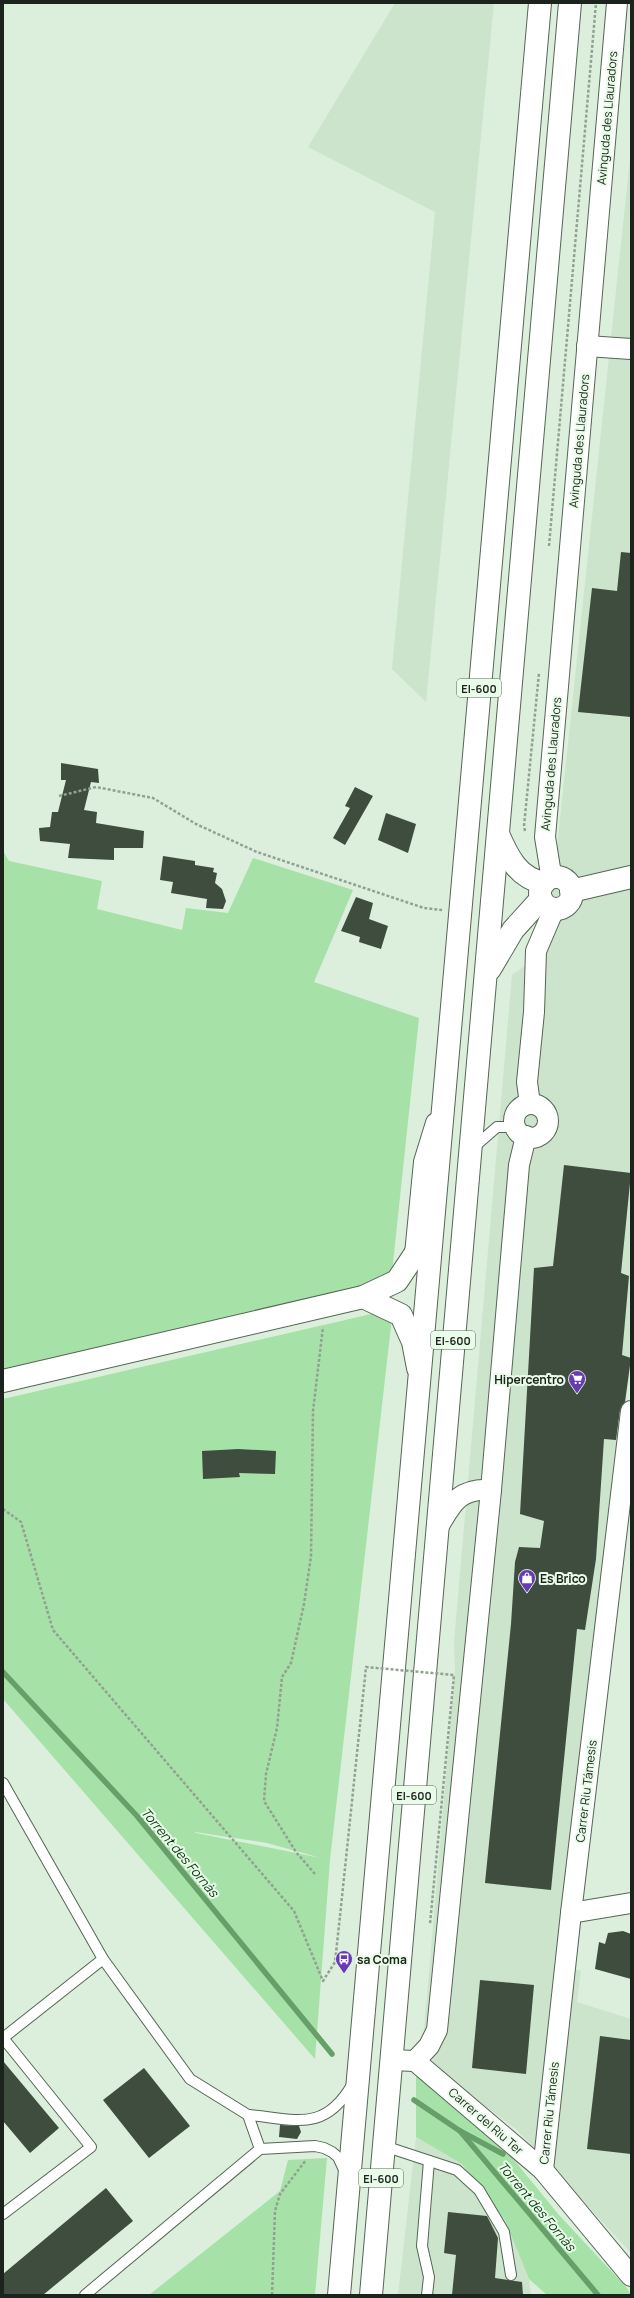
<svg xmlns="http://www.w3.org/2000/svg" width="634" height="2298" font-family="Manrope,sans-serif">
<rect width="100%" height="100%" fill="#dcefdc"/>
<!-- built -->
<g fill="#cce4cb">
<path d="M395,3H494L426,702L392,669L435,212L308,147Z"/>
<path d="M631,149V1360L570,1858L554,1963L581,1971L577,2002L631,2019V2253L517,2130L467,2093L433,2061L423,2042L455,1670L454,1642L512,975L546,951Z"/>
<path d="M416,2137L462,2164L505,2220L529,2279L531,2295H398Z"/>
</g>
<!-- green -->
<g fill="#a6e1a7" fill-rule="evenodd">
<path d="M3,851L9,861L102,881L97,909L182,930L186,908L228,913L253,858L353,890L314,982L419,1018L391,1282L3,1382Z"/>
<path d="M393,1309L330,1860L315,2059L3,1699V1399ZM195,1832L267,1843L321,1858L196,1833Z"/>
<path d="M416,2071L506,2150L559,2215L627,2288L631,2295H547L529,2279L505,2220L462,2164L416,2137Z"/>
<path d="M327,2158L315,2295H149L280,2191L288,2160Z"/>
</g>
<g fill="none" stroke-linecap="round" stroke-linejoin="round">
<!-- stream -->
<g stroke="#669f67" stroke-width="5.5">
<path d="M3,1672L137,1816L332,2054"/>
<path d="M414,2100L460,2131L503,2154"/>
<path d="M460,2131L598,2295"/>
</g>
</g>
<!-- building -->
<g fill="#3e4d3e">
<path d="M621,552L631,553V717L578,712L592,588L617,591Z"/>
<path d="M61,763L98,769L99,783L91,782L84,810L97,812L96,823L144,831L143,848H114V860L68,858L70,844L40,841L39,828L50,827L52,812H58L66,780H61Z"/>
<path d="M355,787L373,796L345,845L333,838L350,808L345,806Z"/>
<path d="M386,813L416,824L408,853L378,840Z"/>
<path d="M163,856L195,861V865L214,868L213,872L217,873L215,883L222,889L226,901L223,909L206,908L207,899L171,893L173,882L160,880Z"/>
<path d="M356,897L373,903L369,919L388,926L381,949L359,942L360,937L341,931Z"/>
<path d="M564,1165L631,1173L621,1273L629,1276L622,1355L631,1358L625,1402L620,1410L616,1440L604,1439L596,1559L585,1630L577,1629L551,1890L485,1883L511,1624L515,1562L519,1547L540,1548L544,1521L520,1514L534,1268L553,1266Z"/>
<path d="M238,1449L276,1451L275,1474L239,1473L240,1477L203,1479L202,1451Z"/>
<path d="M623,1931L631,1934V1979L595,1969L599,1942L605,1944L608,1933Z"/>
<path d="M480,1980L534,1985L526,2074L472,2068Z"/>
<path d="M600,2036L631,2040V2154L587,2149Z"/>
<path d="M3,2061L59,2128L30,2153L3,2121Z"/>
<path d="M144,2068L190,2126L149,2158L103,2100Z"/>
<path d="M280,2125L299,2126L301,2132L297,2139L279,2137Z"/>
<path d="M106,2188L133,2221L43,2295H3V2274Z"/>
<path d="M448,2212L487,2216L498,2238L495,2278L522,2282L523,2295H452L456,2255L444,2253Z"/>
</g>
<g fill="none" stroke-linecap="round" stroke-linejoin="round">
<defs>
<g id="service">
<path d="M474,1147L497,1127H515"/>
<path d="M3,1783L103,1959L190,2079L248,2115L260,2149"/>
<path d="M3,2038L103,1959"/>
<path d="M248,2115C295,2119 324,2133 352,2085"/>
<path d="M384,2146L457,2170L479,2190L504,2232L511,2275"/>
<path d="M3,2214L91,2147L3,2038"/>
<path d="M85,2295L260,2149L315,2146L324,2148L332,2152L338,2157L345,2172"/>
<path d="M427,2295L429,2277L422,2246L429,2161"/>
</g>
<g id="minor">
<path d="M587,346L631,349"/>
<path d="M554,878L550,868L545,837L617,3"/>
<path d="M530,1104L527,1082L534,1012L536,951L554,909"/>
<circle cx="531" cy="1121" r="17"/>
<path d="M415,1254L424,1162L436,1123"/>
<path d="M437,1529C452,1503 459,1488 491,1490"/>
<path d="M571,1913L631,1903"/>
<path d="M391,2060L415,2061L429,2046L437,2030L491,1490L519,1165L526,1136"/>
<path d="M415,2061L543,2170L631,2276"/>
<path d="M543,2170L571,1913L631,1411"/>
</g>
<g id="tertiary">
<circle cx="556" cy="893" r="16"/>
<path d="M571,891L631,877"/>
<path d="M363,1297L401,1315L413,1342L418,1368"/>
<path d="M3,1381L363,1297L397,1281L415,1254"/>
</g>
<g id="primary">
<path d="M498,834C508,857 518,878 544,883"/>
<path d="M490,969L513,930L541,899"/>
<path d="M339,2295L540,3"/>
<path d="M371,2295L570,3"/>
</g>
</defs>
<!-- service casing -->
<use href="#service" stroke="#556555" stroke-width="12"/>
<!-- minor casing -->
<use href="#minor" stroke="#556555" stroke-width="22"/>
<!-- tertiary casing -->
<use href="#tertiary" stroke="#556555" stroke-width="24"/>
<!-- primary casing -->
<use href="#primary" stroke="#556555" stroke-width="24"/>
<!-- path -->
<g stroke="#92a192" stroke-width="2.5" stroke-dasharray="3 2" stroke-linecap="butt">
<path d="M549,546L596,3"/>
<path d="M59,796L96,787L153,798L196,824L257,852L424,908L442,910"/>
<path d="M525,831L524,826L539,673"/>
<path d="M3,1509L21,1522L53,1630L294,1911L323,1981L335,1962L340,1916"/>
<path d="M315,1874L296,1852L264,1801L266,1774L277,1728L282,1677L291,1663L304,1604L311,1556L313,1411L323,1327"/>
<path d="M272,2295L275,2211L280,2194L306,2160"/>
</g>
<!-- service -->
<use href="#service" stroke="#fff" stroke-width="10"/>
<!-- minor -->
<use href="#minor" stroke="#fff" stroke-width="20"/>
<!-- tertiary -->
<use href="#tertiary" stroke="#fff" stroke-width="22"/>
<!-- primary -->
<use href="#primary" stroke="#fff" stroke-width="22"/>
<!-- path-bridge -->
<path stroke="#92a192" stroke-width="2.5" stroke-dasharray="3 2" stroke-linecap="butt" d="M340,1916L366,1667L454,1675L430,1924"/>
</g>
<!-- icons -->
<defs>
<symbol id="supermarket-pin" viewBox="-11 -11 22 30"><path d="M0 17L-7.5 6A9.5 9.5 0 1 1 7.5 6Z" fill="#663bb3" stroke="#e9fce9"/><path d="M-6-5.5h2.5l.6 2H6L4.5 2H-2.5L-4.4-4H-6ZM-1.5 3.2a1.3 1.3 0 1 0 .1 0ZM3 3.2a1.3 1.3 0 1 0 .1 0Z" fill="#fff"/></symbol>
<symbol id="shop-pin" viewBox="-11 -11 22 30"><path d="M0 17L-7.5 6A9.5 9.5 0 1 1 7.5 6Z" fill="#663bb3" stroke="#e9fce9"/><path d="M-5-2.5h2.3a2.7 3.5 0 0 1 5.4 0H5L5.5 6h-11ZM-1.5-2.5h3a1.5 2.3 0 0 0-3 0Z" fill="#fff"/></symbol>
<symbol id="bus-pin" viewBox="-11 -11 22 30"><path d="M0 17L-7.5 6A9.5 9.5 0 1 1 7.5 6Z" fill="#663bb3" stroke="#e9fce9"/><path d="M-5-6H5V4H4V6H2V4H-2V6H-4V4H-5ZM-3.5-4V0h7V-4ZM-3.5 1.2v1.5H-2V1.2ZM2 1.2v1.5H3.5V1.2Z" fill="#fff"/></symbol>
</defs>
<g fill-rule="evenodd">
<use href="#supermarket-pin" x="567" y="1369" width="20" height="27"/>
<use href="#shop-pin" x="517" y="1568" width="20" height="27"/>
<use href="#bus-pin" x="334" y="1949" width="20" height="27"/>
</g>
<g text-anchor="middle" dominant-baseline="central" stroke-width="4" stroke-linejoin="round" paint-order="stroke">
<!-- shield labels -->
<g fill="#e9fce9" stroke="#5a645a" stroke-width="1">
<rect x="457" y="679" width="44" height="18" rx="3"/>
<rect x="431" y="1331" width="44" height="18" rx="3"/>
<rect x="392" y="1786" width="44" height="18" rx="3"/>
<rect x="359" y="2169" width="44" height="18" rx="3"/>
</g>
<g font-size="11" font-weight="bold" fill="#1c231c">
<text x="479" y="688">EI-600</text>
<text x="453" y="1340">EI-600</text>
<text x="414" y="1795">EI-600</text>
<text x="381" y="2178">EI-600</text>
</g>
<!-- street labels -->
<g font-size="12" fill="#1c231c" stroke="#e9fce9">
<text transform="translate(607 118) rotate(-85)">Avinguda des Llauradors</text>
<text transform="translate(579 441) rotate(-85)">Avinguda des Llauradors</text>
<text transform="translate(551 764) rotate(-85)">Avinguda des Llauradors</text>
<text transform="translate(586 1791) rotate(-83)">Carrer Riu Támesis</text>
<text transform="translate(549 2113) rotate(-84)">Carrer Riu Támesis</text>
<text transform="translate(486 2121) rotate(41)">Carrer del Riu Ter</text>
</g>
<!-- poi labels -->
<g font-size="12" font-weight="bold" fill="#1c231c" stroke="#e9fce9" text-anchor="start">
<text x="564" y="1379" text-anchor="end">Hipercentro</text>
<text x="540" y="1578">Es Brico</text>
<text x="357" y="1959">sa Coma</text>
</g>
<!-- water labels -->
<g font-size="13" font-style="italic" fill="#0b3610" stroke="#e9fce9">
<text transform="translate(180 1852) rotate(50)">Torrent des Fornàs</text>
<text transform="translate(537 2206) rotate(50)">Torrent des Fornàs</text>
</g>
</g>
<!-- border -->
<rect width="634" height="2298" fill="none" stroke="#1c231c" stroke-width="8"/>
</svg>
